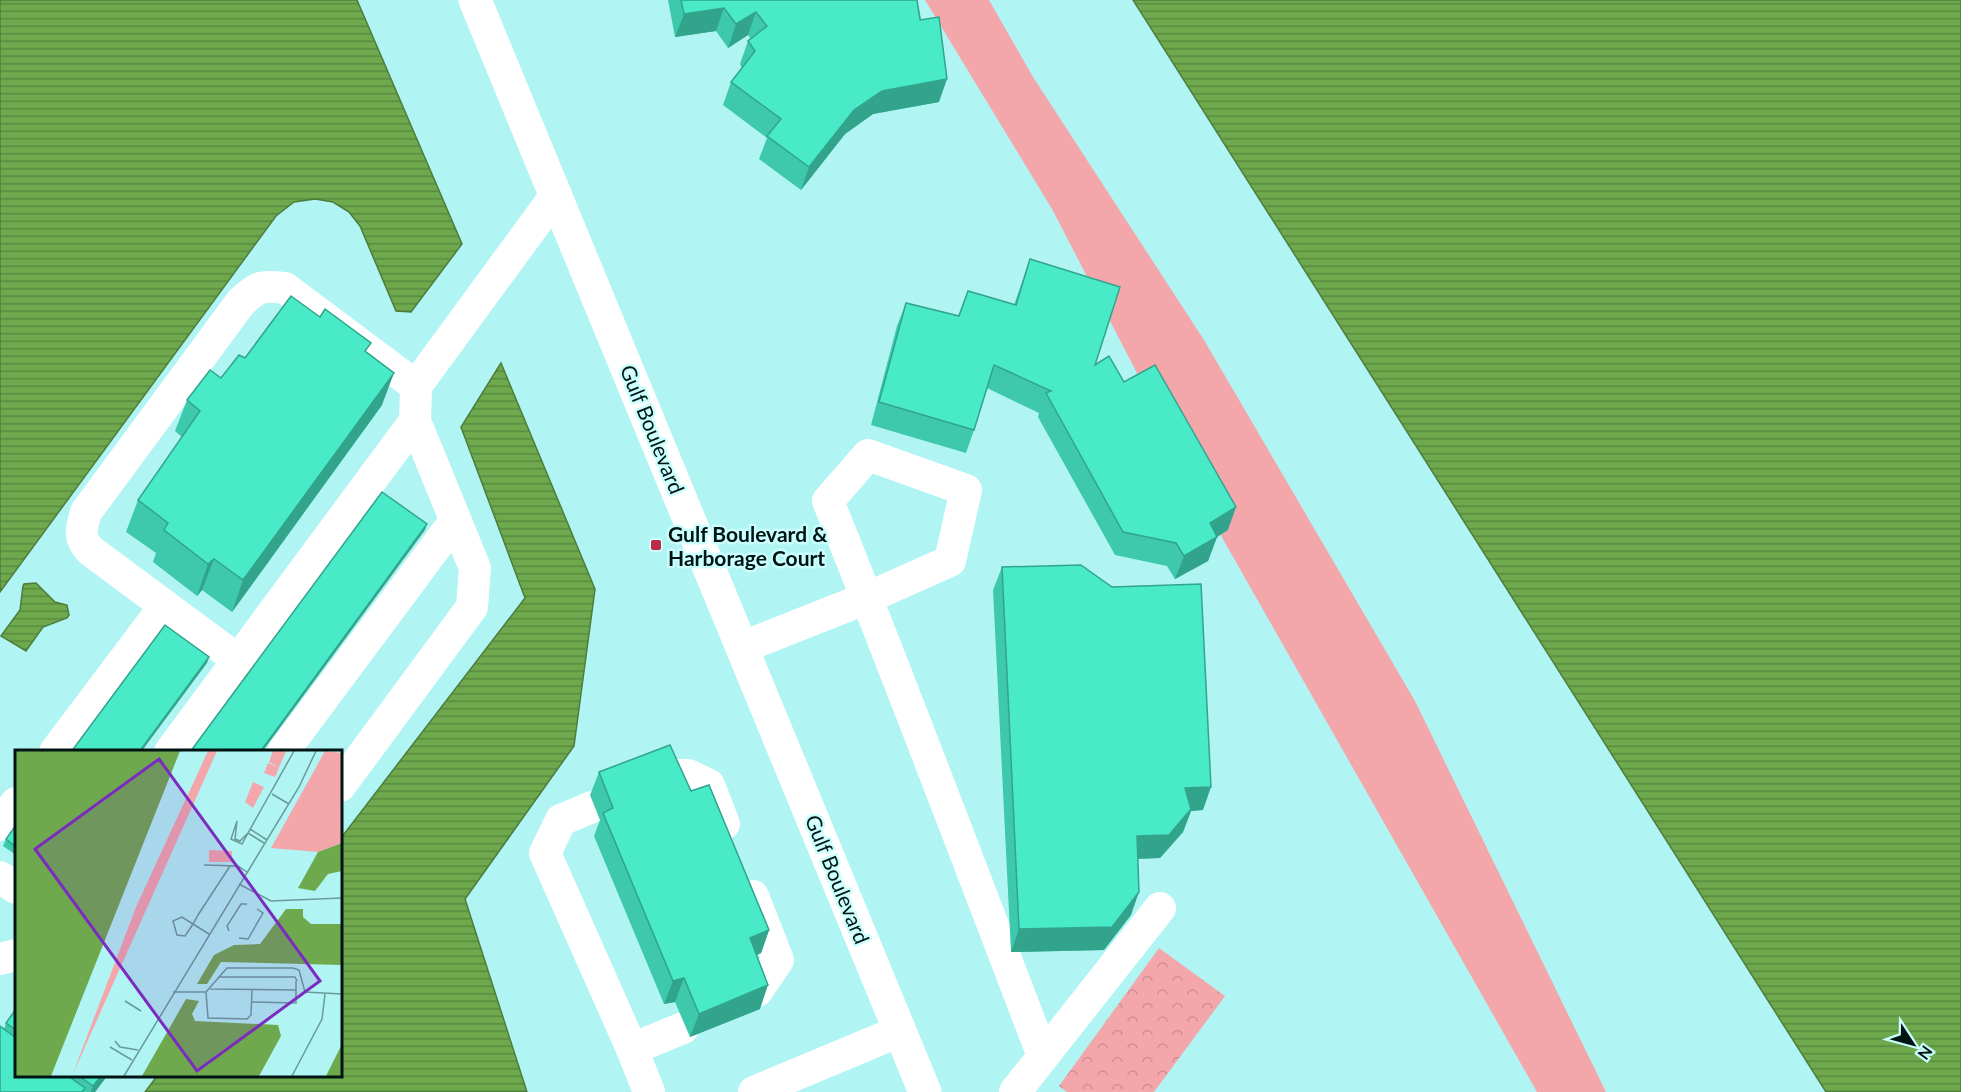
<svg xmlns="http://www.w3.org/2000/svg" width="1961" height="1092" font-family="Lato,sans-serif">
<defs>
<pattern id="park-crowns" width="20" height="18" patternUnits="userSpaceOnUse" patternTransform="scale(1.5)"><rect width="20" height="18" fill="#f4a7ab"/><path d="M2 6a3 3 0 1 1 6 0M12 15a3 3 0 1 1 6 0" fill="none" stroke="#cf8f92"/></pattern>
<pattern id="water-rules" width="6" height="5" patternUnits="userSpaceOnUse" patternTransform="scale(1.5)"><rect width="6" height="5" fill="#6eaa4d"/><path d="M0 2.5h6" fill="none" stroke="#58893f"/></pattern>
</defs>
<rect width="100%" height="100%" fill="#b1f4f4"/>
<!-- green -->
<path fill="#f4a7ab" d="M925,0H989L1033,77L1204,340L1415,701L1606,1092H1537L1224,541L1052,209Z"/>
<!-- park -->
<path fill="url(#park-crowns)" d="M1159,948L1225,996L1154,1092H1067L1059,1086Z"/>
<!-- water -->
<g fill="url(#water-rules)" stroke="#4d7d3c" stroke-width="1.5">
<path d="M0,0H357L462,244L411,312L396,311L360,226L349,212L333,202L315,199L294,202L276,216L0,592Z"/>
<path d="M1133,0H1961V1092H1826Z"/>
<path d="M501,363L595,589L574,746L465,899L527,1092H145L157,1076H340L341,838L525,598L461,427Z"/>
<path d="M36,583L55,602L67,605L69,615L67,618L43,627L26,651L1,636L20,610L23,586L24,584Z"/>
</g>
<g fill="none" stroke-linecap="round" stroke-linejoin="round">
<!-- minor -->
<g stroke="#fff" stroke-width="32">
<path d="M743,647L867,598L950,561L966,490L868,455L828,501C902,685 972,871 1043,1056"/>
<path d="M238,660L91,551C78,538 81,529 86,512L241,302C258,286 262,285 285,288L416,386"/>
<path d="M55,752L165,606"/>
<path d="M170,752L415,421"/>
<path d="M283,752L455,521"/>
<path d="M670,775H688L709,785L724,824"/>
<path d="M340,786L472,607L475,568L415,421L416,386L556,195"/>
<path d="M592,807L561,820L545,853L632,1049L683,1028"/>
<path d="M0,825L16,803"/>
<path d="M0,877L16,888"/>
<path d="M753,896L778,960L757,991"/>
<path d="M0,959L16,955"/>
<path d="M632,1049L649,1092"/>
<path d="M754,1092L900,1031"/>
<path d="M1015,1092L1160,908"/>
</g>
<!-- major -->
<path stroke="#fff" stroke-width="33" d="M475,0L925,1092"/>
</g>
<!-- wall -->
<g fill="#3ec9ac">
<path d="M668,0H917L939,102L873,114L845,134L801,190L759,159L767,138L723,105L731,82L742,68L740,64L748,41L751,39L748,35L728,48L716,31L675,37Z"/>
<path d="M1030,259L1095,365L1124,382L1228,530L1217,537L1208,561L1175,579L1167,566L1115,555L1038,417L1039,413L987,388L974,430L966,453L871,425L897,326L906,303L958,316L968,291L1014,305Z"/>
<path d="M367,353L382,405L232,612L202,590L197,596L153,562L156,553L126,532L138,500L182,437L175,431L187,400L221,378L245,358Z"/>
<path d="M1002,567L1203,810L1191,811L1183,832L1160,858L1138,859L1131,915L1104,950L1011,952L993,590Z"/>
<path d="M599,772L691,791L769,930L761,953L757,955L760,1009L690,1037L675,1002L664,1004L594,836L600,820L590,795Z"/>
<path d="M16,825V855L3,846L6,839Z"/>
<path d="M16,1009V1076H107L95,1092H0L4,1029L6,1023Z"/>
</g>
<!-- shaded-wall -->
<g fill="#32a48c">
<path d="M724,8L716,31L675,37L684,14Z"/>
<path d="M756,12L748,35L728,48L736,24Z"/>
<path d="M947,79L939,102L873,114L845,134L801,190L809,167L854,110L882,91Z"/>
<path d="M394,373L382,405L232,612L243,580Z"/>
<path d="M1236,507L1228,530L1210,541L1217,537L1208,561L1175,579L1184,556L1210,523Z"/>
<path d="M427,524L425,530L262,752H260Z"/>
<path d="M214,559L202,590L197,596L208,564Z"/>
<path d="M209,657L207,663L141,752H139Z"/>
<path d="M1211,787L1203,810L1191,811L1183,832L1160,858L1129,859L1137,836L1185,788Z"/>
<path d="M1139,892L1131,915L1104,950L1011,952L1019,929Z"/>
<path d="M769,930L761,953L742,962L750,938Z"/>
<path d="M684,978L675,1002L664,1004L673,981Z"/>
<path d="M768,985L760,1009L690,1037L699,1014Z"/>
<path d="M101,1076H107L95,1092H91L93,1086Z"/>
</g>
<!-- building -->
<g fill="#48eac8" stroke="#32a48c" stroke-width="1.5">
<path d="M681,0H917L920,20L939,17L947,79L882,91L854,110L809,167L767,136L781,119L731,82L755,51L748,41L767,26L756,12L736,24L724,8L684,14Z"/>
<path d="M1030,259L1120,287L1095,365L1109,356L1124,382L1155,365L1236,507L1210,523L1217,537L1184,556L1176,543L1123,532L1046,393L1051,391L994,365L974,430L879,402L906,303L959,316L968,291L1016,305Z"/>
<path d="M291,296L320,317L325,309L371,343L365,351L394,373L243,580L214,559L208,564L164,530L168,523L138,500L200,411L187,400L210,370L221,378L239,355L245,358Z"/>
<path d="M382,492L427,524L260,752H190Z"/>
<path d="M1081,565L1112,587L1201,584L1211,787L1185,788L1191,809L1169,835L1137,836L1139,892L1112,927L1019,929L1002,567Z"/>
<path d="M165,625L209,657L139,752H71Z"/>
<path d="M670,745L691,791L709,785L769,930L750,938L768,985L699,1014L684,978L673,981L603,813L613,808L599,772Z"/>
<path d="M16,825V847L6,839Z"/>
<path d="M16,1009V1030L6,1023Z"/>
<path d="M0,1026L16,1038V1076H68L85,1088L82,1092H0Z"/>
<path d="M79,1076H101L93,1086Z"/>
</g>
<!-- markers -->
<rect fill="#bb2a46" stroke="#cafffe" stroke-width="2" x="650" y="539" width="12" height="12" rx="3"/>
<g text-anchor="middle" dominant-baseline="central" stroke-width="5" stroke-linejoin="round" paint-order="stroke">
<!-- street labels -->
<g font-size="21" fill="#001414" stroke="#cafffe">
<text transform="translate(653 429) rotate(68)">Gulf Boulevard</text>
<text transform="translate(838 879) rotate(68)">Gulf Boulevard</text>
</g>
<!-- poi labels -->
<g font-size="21" font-weight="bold" fill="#001414" stroke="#cafffe" text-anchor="start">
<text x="668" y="533">Gulf Boulevard &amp;<tspan x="668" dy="24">Harborage Court</tspan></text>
</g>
</g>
<!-- overview -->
<g transform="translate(15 750)">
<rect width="327" height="327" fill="#b1f4f4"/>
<path d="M193,1H202L57,326L121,157Z" fill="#f4a7ab"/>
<path d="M258,1H271L260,27L249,23L253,13L264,17L254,12ZM310,1L327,3V93L303,102L256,98ZM238,32L249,37L238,58L230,52ZM194,100L217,101V112H194Z" fill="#f4a7ab"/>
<path d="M0,1H165L36,326H0ZM327,93V121L313,124L300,141L283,138L303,102ZM271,159H288V167L296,174H327V215L206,212L192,234H182L199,205L219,195L245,194ZM171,249L184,251L177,264L180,271L263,275L266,286L244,326H127ZM327,294V326H311Z" fill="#6eaa4d"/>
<path fill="none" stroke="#6a9a9a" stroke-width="1.5" d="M257,44L274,54M235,79L252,90M233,83L227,94L216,89L222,71L220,89L225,91L233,83L279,1M233,83L249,93M189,115L223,116L232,122M224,134L256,151L327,148M214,181L212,176L226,154H232M194,184L178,174L167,167L158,171L162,185L170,186L178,174L183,165L215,116M224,188L233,189L248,163L242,159M203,227H280L282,231M195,239L281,240V231M158,242H191L212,218H278L284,220L290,242L327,244M191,242L193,268L232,269L236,265L237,240M110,251L126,261M237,252L281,253V240M100,291L105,297L123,300M95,297L117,310M109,326L284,37L301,1M277,326L307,269L310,244"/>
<path fill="#7b2cbf" fill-opacity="0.15" stroke="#7b2cbf" stroke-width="3" d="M144,9L305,231L182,321L20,99Z"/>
<rect width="327" height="327" fill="none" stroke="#001414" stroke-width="3"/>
</g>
<!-- north arrow -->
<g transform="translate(1913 1044) rotate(126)" stroke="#cafffe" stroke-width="4.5" paint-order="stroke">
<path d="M0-4.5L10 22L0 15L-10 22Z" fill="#001414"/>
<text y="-9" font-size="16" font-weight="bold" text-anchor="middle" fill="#001414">N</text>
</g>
</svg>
